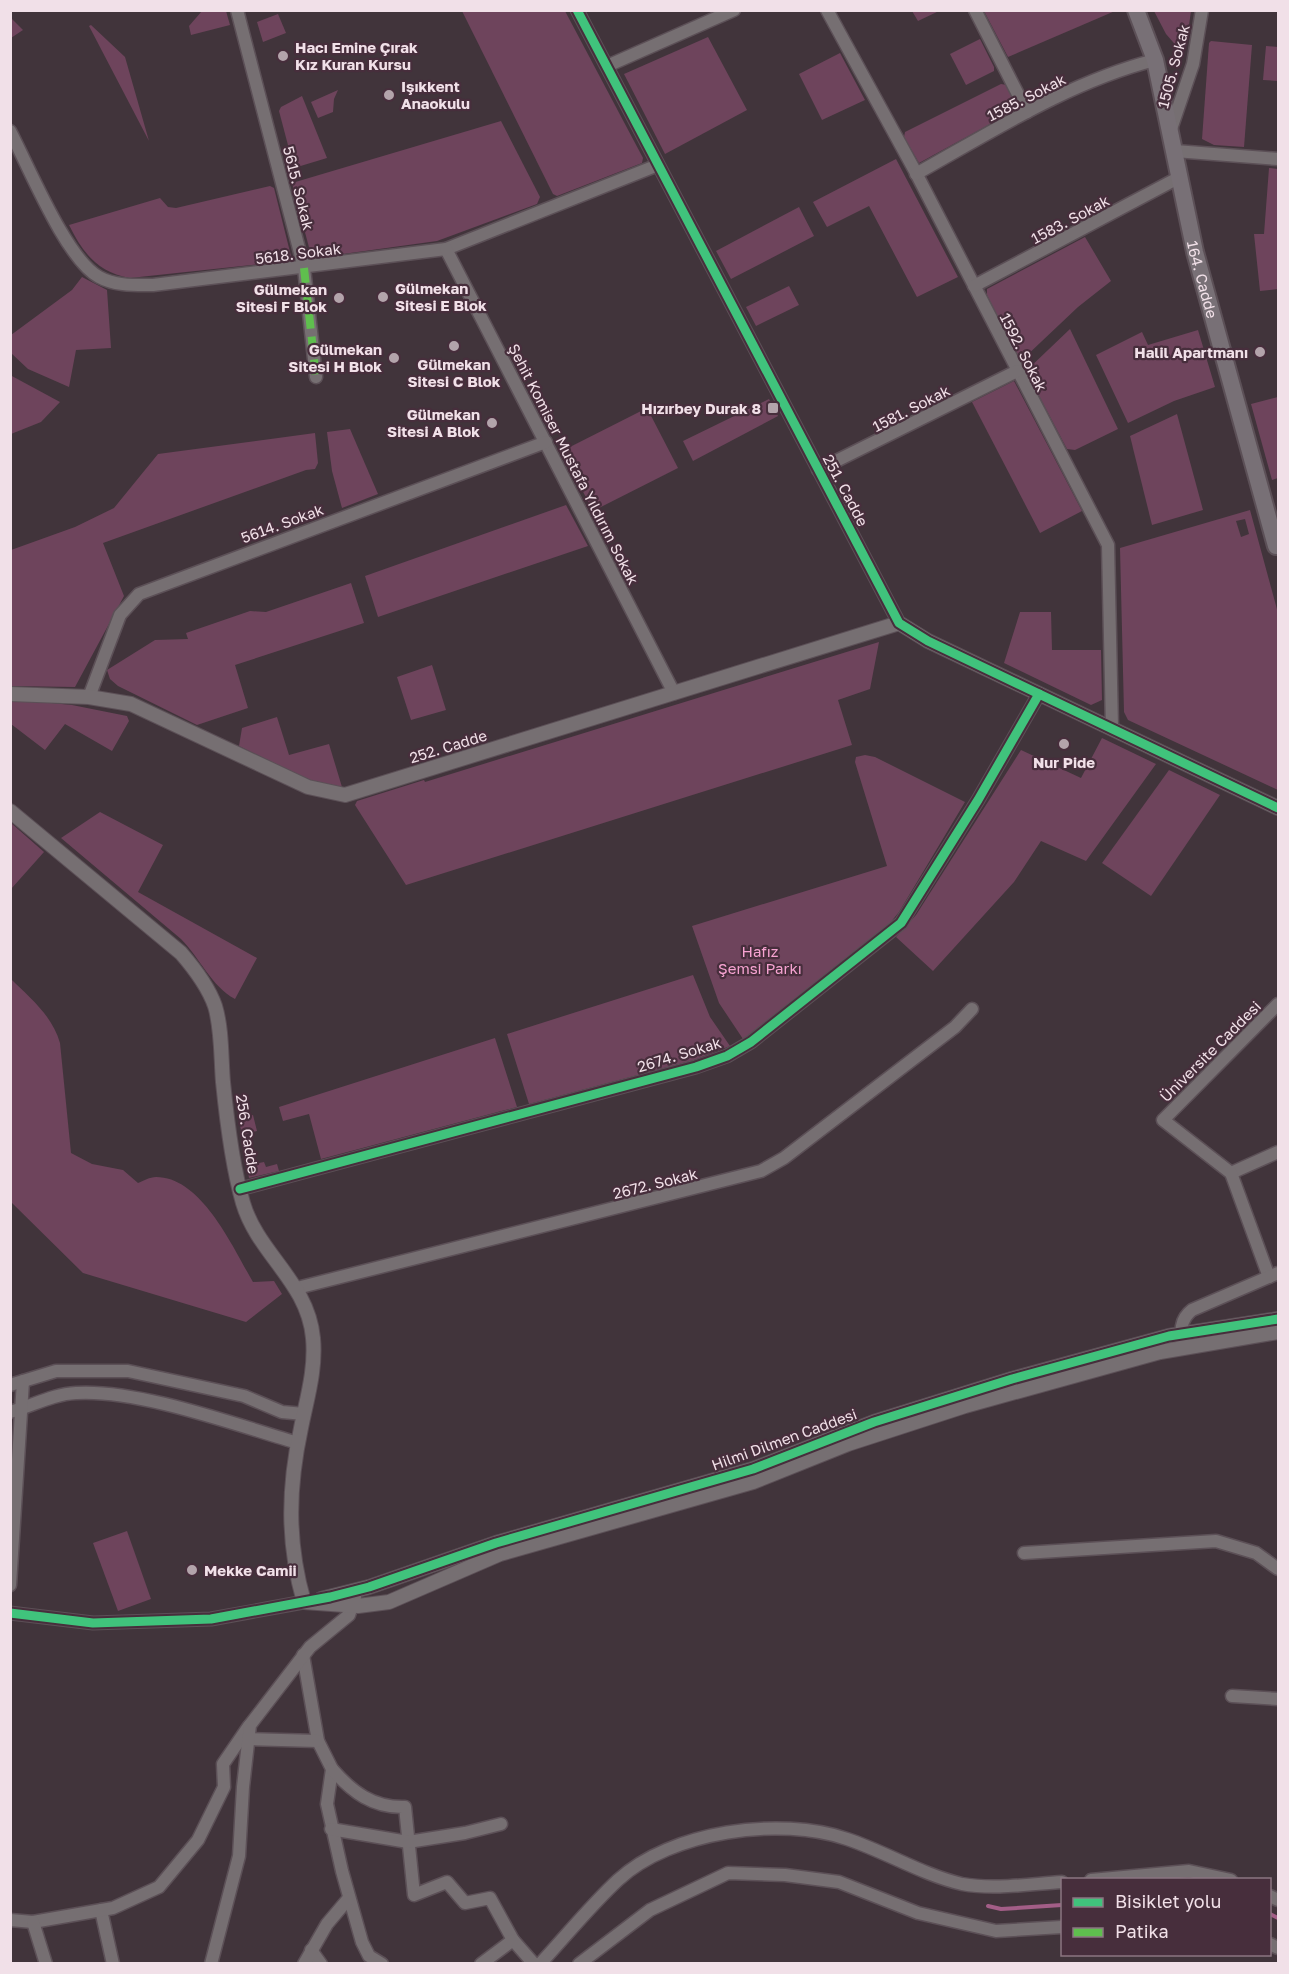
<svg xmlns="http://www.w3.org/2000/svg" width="1289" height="1974" font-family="'Golos Text',sans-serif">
<rect width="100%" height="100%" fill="#41343b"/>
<!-- green -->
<g fill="#6e445c" fill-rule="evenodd">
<path d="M202,11H226L230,25L191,35L189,26Z"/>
<path d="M462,11H565L643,158L642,163L557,196L553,194Z"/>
<path d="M912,11H939L918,21Z"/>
<path d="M984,11H1115L1008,57Z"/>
<path d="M1154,11H1191L1188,32L1180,50L1166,34Z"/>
<path d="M278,14L286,33L263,42L257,22Z"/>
<path d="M11,18L23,30L11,38H10Z"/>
<path d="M91,25L125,57L149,141L89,26Z"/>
<path d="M708,37L747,110L665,154L624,74Z"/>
<path d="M980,39L994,67V71L966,85L950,54Z"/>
<path d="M1211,41L1252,45L1244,147L1214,145L1202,139L1209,43Z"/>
<path d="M1266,46L1278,47V81L1263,80Z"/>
<path d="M840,53L865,100L822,120L799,74Z"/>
<path d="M1001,84L1007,85L1015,100L1012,112L919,163L904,137L905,132Z"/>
<path d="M338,90L334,99L333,112L318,118L311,102Z"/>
<path d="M302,96L327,158L294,168L279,111L281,107Z"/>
<path d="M501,121L540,197L537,204L437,241L314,258L311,255L292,183Z"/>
<path d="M896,159L958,277L917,297L869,206L827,227L813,202Z"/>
<path d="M1269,168L1278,169V289L1260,291L1254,234H1264Z"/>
<path d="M270,186L274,188L291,256L289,261L130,278C97,272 83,253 69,225L160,198L168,207L176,208Z"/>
<path d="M799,207L814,236L731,279L716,251Z"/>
<path d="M1085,237L1111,281L1078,307L1023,359L1018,358L987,295V289Z"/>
<path d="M82,277L107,290L111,348L76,350L69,387L28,369L11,353V335L72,290Z"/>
<path d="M789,286L799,305L756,326L746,307Z"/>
<path d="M1070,329L1118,429L1075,450L1067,449L1026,371Z"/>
<path d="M1198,330L1215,387L1174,401L1128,423L1096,355L1142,332L1148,345Z"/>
<path d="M10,375L60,402L41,422L11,434Z"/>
<path d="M1014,381L1082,511L1040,533L972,402Z"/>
<path d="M1278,397V478L1272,480L1251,404Z"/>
<path d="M769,399L778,416L693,461L683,441Z"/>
<path d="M647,408L678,468L593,511L562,451Z"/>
<path d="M1177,414L1203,510L1152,525L1130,436Z"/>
<path d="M350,429L378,494L342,508L332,471L327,432Z"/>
<path d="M315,433L318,463L315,469L306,470L103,543L124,596L75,687L11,686V550L75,527L114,508L158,454Z"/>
<path d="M566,505L588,546L378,617L365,576Z"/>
<path d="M1250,510L1278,613V790L1128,720L1124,712L1120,548ZM1245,519L1249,534L1241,537L1236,521Z"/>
<path d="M351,583L364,623L235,665L248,708L197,725L118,686L110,679L107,670L155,640L188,639L186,633L250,611L266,612Z"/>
<path d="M1020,612H1051L1052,650H1101L1102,700L1091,705L1004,663Z"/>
<path d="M879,642L870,689L838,700L852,745L406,885L355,805L357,801L424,780L425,782Z"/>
<path d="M432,665L446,710L411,720L397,677Z"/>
<path d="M20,700L72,705L127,716L129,721L112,751L65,724L45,750L11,724V702Z"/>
<path d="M277,717L289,755L329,744L342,787L311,781L239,746L242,728Z"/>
<path d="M1102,738L1156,764L1086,861L1041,841L1014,882L933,971L896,937L916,915L1021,750L1081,778Z"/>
<path d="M865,755L875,757L965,802L899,912L886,928L743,1039L719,1003L692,926L887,866L855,762L856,757Z"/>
<path d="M1169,770L1220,795L1151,896L1102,863Z"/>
<path d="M100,812L163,845L138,892L257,958L235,999C211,986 200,958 181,939L61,838Z"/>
<path d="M11,823L44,852L11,889Z"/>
<path d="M693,975L710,1017L730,1046L694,1060L529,1104L507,1034Z"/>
<path d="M10,978C30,998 52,1015 60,1043L71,1153L92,1164L123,1170L138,1183C143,1181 150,1177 156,1177C202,1177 233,1248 253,1282L274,1281L282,1294L246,1322L83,1273L11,1202Z"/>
<path d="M495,1038L517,1107L321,1159L309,1114L283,1121L279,1107Z"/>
<path d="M253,1115L257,1131L246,1134L254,1164L264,1162L266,1167L277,1164L279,1171L249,1178L239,1119Z"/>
<path d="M127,1531L151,1599L118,1611L93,1543Z"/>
</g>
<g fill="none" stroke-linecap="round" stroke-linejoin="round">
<!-- stream -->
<g stroke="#a35e87" stroke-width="4">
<path d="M988,1906L1001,1909L1062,1905"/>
<path d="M1270,1914L1278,1918"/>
</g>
<defs>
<g id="minor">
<path d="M237,10L304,268L316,377"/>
<path d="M577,10L899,623"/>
<path d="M827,10L915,171L1108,545L1112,728"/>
<path d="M975,10L1027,112"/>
<path d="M607,66L734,10"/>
<path d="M1171,129L1193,64L1202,10"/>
<path d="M10,131C29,167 66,259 99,277C115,286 135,285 153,285L446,249L658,165"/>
<path d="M1175,151L1278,159"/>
<path d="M916,174C993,131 1069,82 1155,60"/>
<path d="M446,249L674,693"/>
<path d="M974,286L1180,177"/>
<path d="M818,470L1017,371"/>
<path d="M89,697L120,615L139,594L546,442"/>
<path d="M1231,1173L1278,1152"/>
<path d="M240,1189L696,1067L727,1056L751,1042L901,923L978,800L1039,694"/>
<path d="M1269,1277L1231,1173L1163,1120L1278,1004"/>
<path d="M297,1288L761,1171L784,1158L955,1027L972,1009"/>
<path d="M1183,1347C1181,1332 1179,1320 1192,1310L1278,1273"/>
<path d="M10,1385L56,1371H128L244,1396L282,1412L304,1414"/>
<path d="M10,1412C32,1406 53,1394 76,1393C139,1389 236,1425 298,1443"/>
<path d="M1024,1553L1216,1541L1256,1553L1278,1569"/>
<path d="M10,1585L23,1381"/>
<path d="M10,1613L93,1623L211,1619L304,1602"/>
<path d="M303,1655L318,1741L332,1769L327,1804L342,1871L362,1942L369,1956L382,1964"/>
<path d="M1232,1696L1278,1699"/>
<path d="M248,1739L318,1741"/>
<path d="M332,1769C352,1792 373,1808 405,1807L414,1895L447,1882L465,1903L490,1898L513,1940"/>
<path d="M331,1829L408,1842L465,1833L501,1824"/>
<path d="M1091,1880L1189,1871L1231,1880"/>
<path d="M1270,1896L1278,1900"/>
<path d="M101,1910L113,1964"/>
<path d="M10,1920L33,1922L113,1908L159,1887L198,1840L224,1787L223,1764L249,1726"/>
<path d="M33,1922L46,1964"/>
<path d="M1270,1944L1278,1948"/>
<path d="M311,1950L321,1964"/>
<path d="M211,1964L239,1856L243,1787L250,1725L310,1647L349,1615L355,1597"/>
<path d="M304,1964L327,1924L349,1898"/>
<path d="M481,1964L513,1940L534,1964"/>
<path d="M540,1964C566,1936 590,1906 618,1880C671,1831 780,1816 847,1839C886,1852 923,1875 962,1884C994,1890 1030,1884 1062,1882"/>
<path d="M579,1964L650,1910L728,1873L785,1875L839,1882L918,1913L996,1931L1062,1927"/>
</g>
<g id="tertiary">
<path d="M10,694L89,697L131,704L308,787L345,795L899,623L928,641L1278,808"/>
<path d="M10,811L181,953C194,968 208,986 215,1006C222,1029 221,1058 223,1082C227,1122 232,1165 243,1203C258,1254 308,1282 313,1338C316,1369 307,1398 301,1428C288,1488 287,1543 304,1602"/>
<path d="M321,1599L369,1587L496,1543L753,1469L874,1422L1012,1379L1169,1336L1278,1319"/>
<path d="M304,1602L358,1606L389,1602L500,1554L753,1482L848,1444L965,1406L1160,1352L1278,1332"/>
</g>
<g id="secondary">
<path id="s1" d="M1136,10L1155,60L1195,252L1276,546"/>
</g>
</defs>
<!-- minor casing -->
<use href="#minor" stroke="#5c5057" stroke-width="15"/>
<!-- tertiary casing -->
<use href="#tertiary" stroke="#5c5057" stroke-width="16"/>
<!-- secondary casing -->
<use href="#secondary" stroke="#5c5057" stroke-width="20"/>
<!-- minor -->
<use href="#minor" stroke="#766f72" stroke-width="12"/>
<!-- tertiary -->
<use href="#tertiary" stroke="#766f72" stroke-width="14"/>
<!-- secondary -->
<use href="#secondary" stroke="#787076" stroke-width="16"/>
<!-- quiet -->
<path stroke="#5fbe4e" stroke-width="8" stroke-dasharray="15 8" stroke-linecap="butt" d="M304,268L316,377"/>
<defs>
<g id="cycleway">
<path d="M577,10L899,623L928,641L1278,808"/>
<path d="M240,1189L696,1067L727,1056L751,1042L901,923L978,800L1039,694"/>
<path d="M10,1613L93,1623L211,1619L330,1597L369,1587L496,1543L753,1469L874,1422L1012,1379L1169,1336L1278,1319"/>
</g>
</defs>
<!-- cycleway casing -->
<use href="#cycleway" stroke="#472e3c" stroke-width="13"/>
<!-- cycleway -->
<use href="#cycleway" stroke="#40c37c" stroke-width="9"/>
</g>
<!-- markers -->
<g fill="#b3a4ab" stroke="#472e3c" stroke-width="2">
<circle cx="283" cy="56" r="6"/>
<circle cx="389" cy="95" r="6"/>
<circle cx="383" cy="297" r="6"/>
<circle cx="339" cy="298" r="6"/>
<circle cx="454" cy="346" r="6"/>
<circle cx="1260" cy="352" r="6"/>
<circle cx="394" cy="358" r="6"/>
<rect x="767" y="402" width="12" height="12" rx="3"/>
<circle cx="492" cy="423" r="6"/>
<circle cx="1064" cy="744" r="6"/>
<circle cx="192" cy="1570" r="6"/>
</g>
<g text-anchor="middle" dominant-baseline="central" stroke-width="4.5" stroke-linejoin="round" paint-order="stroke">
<!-- poi labels -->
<g font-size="15" font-weight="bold" fill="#f1e0e8" stroke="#472e3c" text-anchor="end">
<text x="295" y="47" text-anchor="start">Hacı Emine Çırak<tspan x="295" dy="17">Kız Kuran Kursu</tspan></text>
<text x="401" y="86" text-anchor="start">Işıkkent<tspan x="401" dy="17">Anaokulu</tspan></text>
<text x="395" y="288" text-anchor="start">Gülmekan<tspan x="395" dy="17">Sitesi E Blok</tspan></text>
<text x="327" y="289">Gülmekan<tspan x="327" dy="17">Sitesi F Blok</tspan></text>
<text x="382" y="349">Gülmekan<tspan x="382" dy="17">Sitesi H Blok</tspan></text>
<text x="1248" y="352">Halil Apartmanı</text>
<text x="454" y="364" text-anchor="middle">Gülmekan<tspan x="454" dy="17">Sitesi C Blok</tspan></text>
<text x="761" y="408">Hızırbey Durak 8</text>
<text x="480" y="414">Gülmekan<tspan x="480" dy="17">Sitesi A Blok</tspan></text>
<text x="1064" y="762" text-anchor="middle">Nur Pide</text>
<text x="204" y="1570" text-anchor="start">Mekke Camii</text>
</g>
<!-- street labels -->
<g font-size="15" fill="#f1e0e8" stroke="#472e3c">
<text transform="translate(1173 66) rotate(-75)">1505. Sokak</text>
<text transform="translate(1026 97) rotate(-27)">1585. Sokak</text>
<text transform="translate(299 188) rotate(76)">5615. Sokak</text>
<text transform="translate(1070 219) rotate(-28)">1583. Sokak</text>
<text transform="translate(298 253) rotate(-7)">5618. Sokak</text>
<text stroke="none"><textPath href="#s1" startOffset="278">164. Cadde</textPath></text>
<text transform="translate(1024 352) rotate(63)">1592. Sokak</text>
<text transform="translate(911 408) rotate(-27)">1581. Sokak</text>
<text transform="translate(574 464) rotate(63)">Şehit Komiser Mustafa Yıldırım Sokak</text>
<text transform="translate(846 490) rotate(62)">251. Cadde</text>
<text transform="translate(282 523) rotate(-20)">5614. Sokak</text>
<text transform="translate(448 746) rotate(-17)">252. Cadde</text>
<text transform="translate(1210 1051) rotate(-45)">Üniversite Caddesi</text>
<text transform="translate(679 1054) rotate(-17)">2674. Sokak</text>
<text transform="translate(248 1134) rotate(81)">256. Cadde</text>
<text transform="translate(655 1183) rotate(-14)">2672. Sokak</text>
<text transform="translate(784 1439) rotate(-20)">Hilmi Dilmen Caddesi</text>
</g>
<!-- park labels -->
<g font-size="15" fill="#f6a3d1" stroke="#472e3c">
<text x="760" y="951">Hafız<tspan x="760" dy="17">Şemsi Parkı</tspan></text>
</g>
</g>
<!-- border -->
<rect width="1289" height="1974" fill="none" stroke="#f1e0e8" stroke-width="24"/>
<!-- legend -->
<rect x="1061" y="1878" width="210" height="78" fill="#472e3c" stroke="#8b7581" stroke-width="1.5"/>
<rect x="1073" y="1898" width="30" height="9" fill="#40c37c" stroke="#8b7581" stroke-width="1.5"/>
<text x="1115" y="1908" font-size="18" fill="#f1e0e8">Bisiklet yolu</text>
<rect x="1073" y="1928" width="30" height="9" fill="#5fbe4e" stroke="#8b7581" stroke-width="1.5"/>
<text x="1115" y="1938" font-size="18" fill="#f1e0e8">Patika</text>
</svg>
